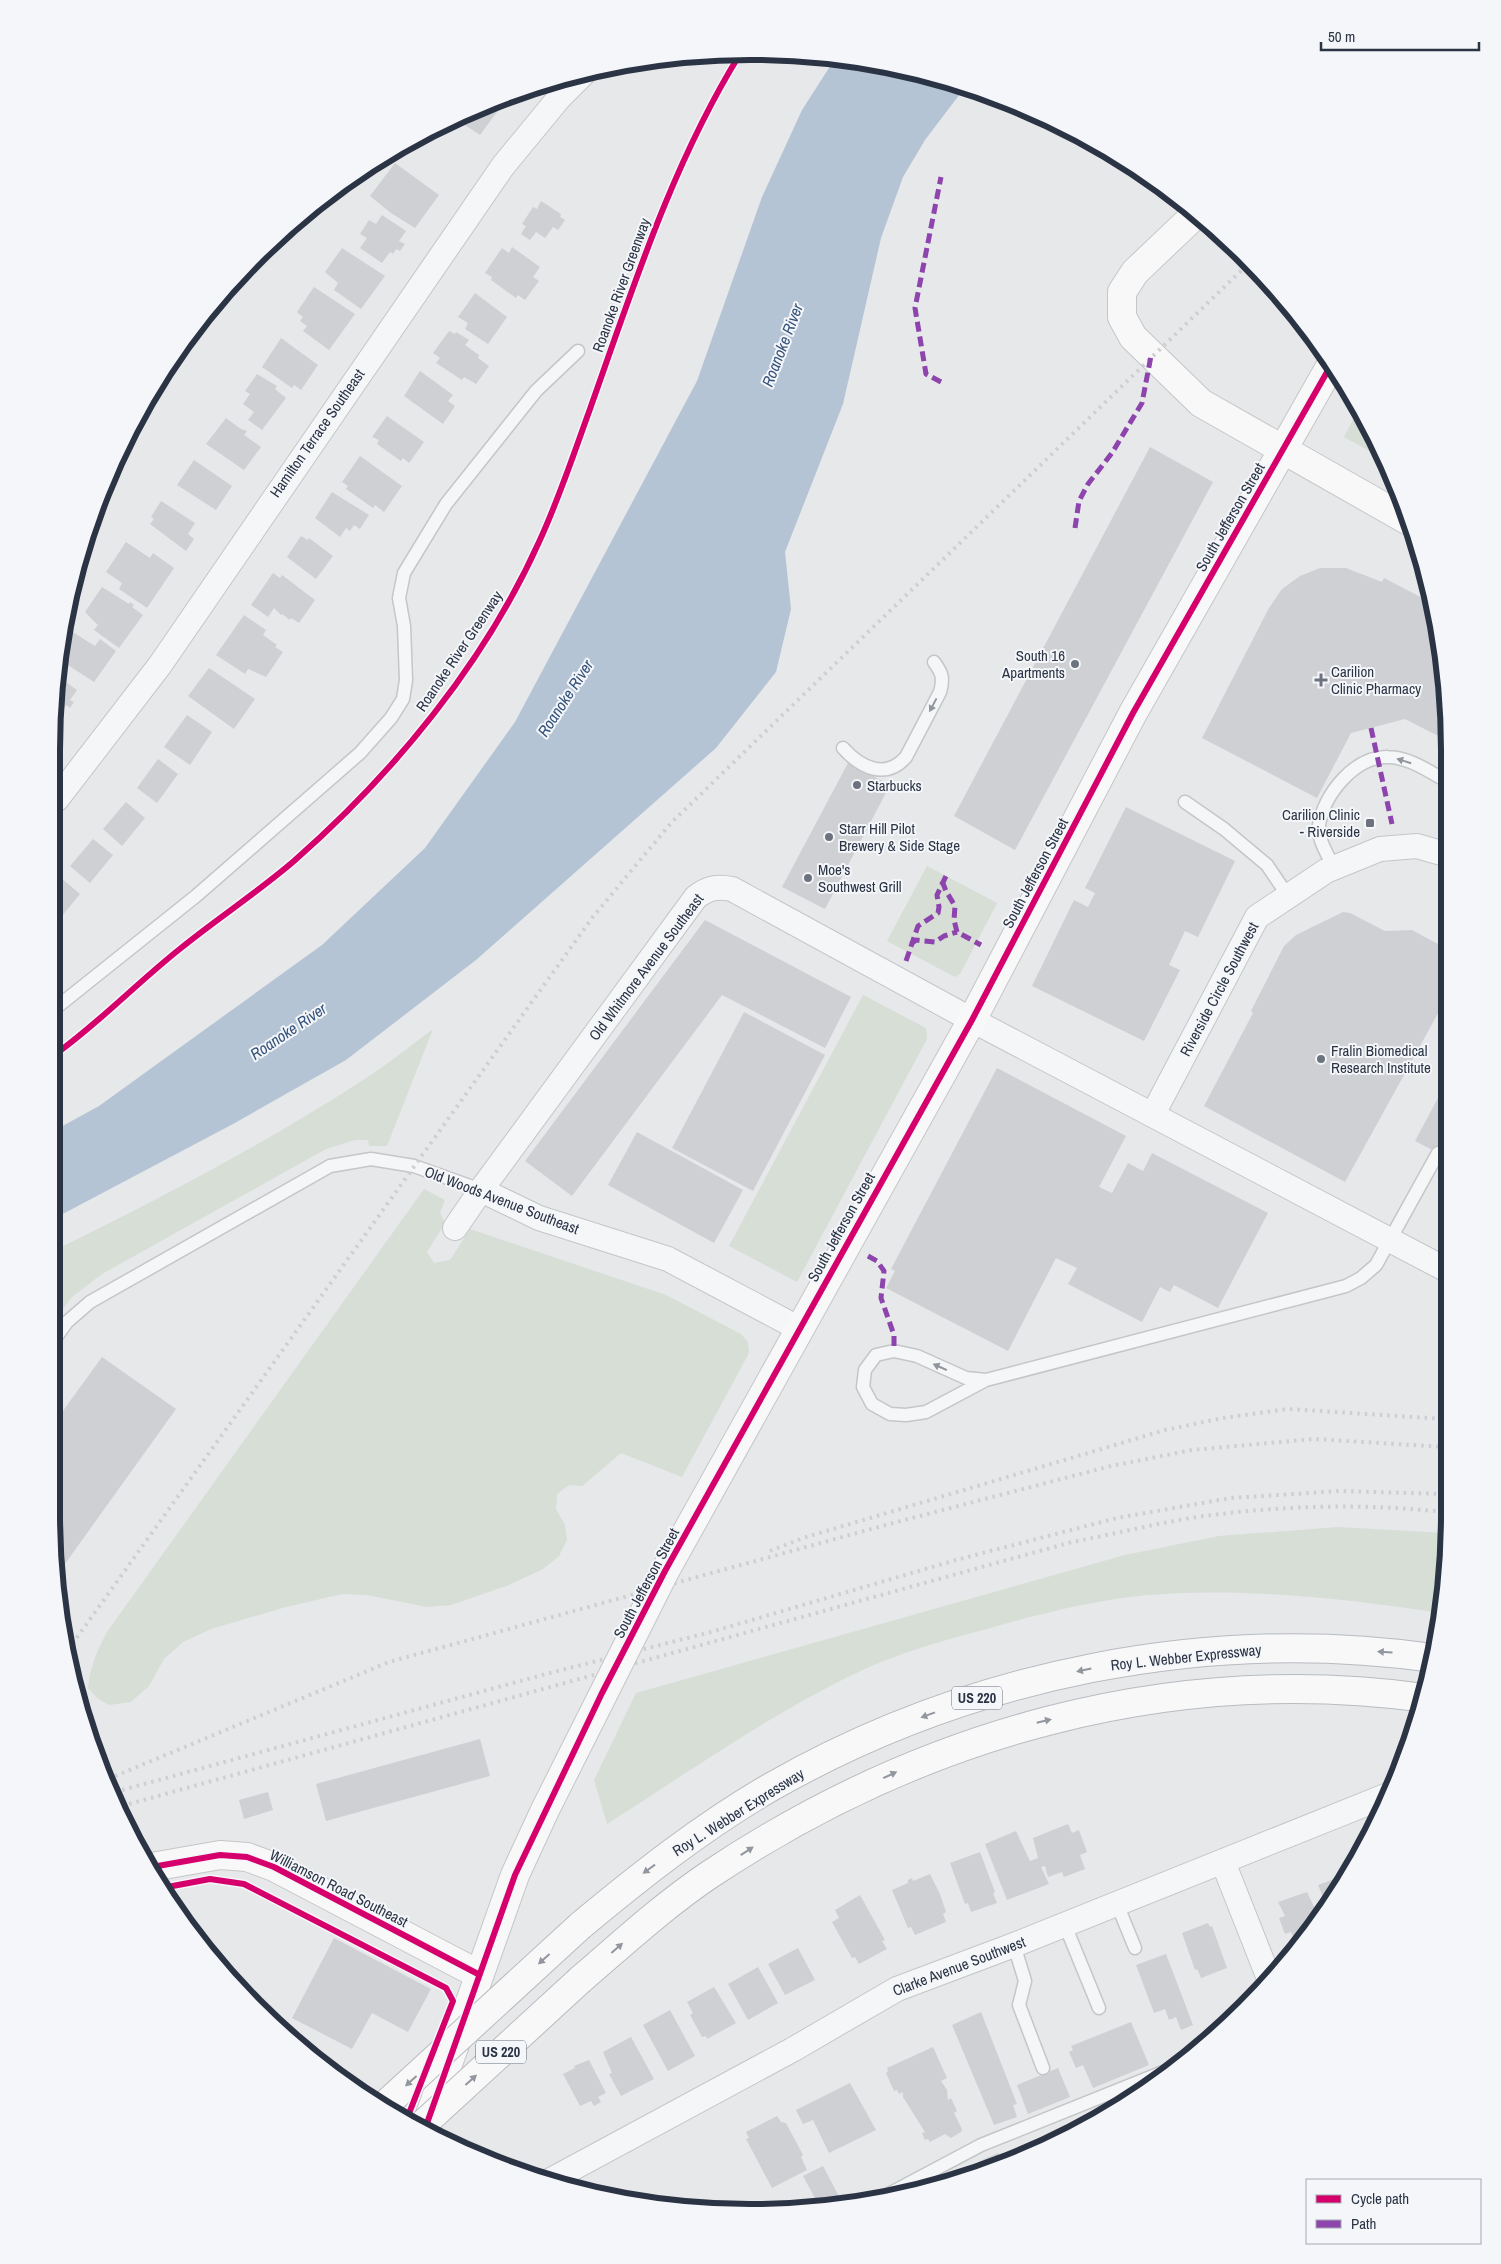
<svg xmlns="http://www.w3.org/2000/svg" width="1501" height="2264" font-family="'Archivo Narrow',sans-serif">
<rect width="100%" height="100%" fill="#e6e8ea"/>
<!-- green -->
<g fill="#d6ded6">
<path d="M1358,410L1378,441L1384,459L1344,437Z"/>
<path d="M927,866L997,903L960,974L955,977L887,941Z"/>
<path d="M863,995L926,1028L927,1039L797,1282L729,1246Z"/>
<path d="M433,1029L387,1146H369L368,1140H355L326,1149L102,1274L72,1297L57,1317V1249C159,1199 268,1142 363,1080C387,1065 410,1046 433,1029Z"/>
<path d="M424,1189L445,1200L440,1213L445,1223L427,1252L434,1263L450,1260L470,1229L666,1295L741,1334L748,1342L749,1353L682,1477L621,1453L582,1486L569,1485L557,1494L556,1509L565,1525L567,1540L559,1556L543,1569L509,1585L451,1605L427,1607L367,1595L342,1594L286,1607L211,1629L183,1642L164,1659L149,1686L131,1702L109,1705L97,1698L88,1688C90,1667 97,1651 107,1632Z"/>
<path d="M1338,1527L1444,1533L1442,1613C1346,1599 1246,1587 1148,1595C1094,1600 1039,1614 987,1629C941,1641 894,1654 852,1675C766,1717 687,1773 607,1824L594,1780L636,1693L1125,1555L1219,1536Z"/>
</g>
<!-- water -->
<path fill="#b4c4d5" d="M836,57L966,86L925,140L903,177L881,238L843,404L785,552L791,609L776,672L716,748L476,960L346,1060L233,1124L57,1217V1129L99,1106L322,945L425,848L515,722L697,381L762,197L802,110Z"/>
<!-- building -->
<g fill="#ced0d3">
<path d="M494,103L500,108L480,135L454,118Z"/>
<path d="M395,163L439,195L415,228L391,213L370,196Z"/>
<path d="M541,201L561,214L560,217L565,220L558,230L553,227L545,238L536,232L530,240L521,234L526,226L522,224L533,207L537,209Z"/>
<path d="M382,215L406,231L399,241L405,244L400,251L396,249L393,254L390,252L382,263L360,248L367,238L360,234L369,220L376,224Z"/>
<path d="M512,247L540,267L533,277L539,281L525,300L518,295L516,298L491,280L492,277L485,273L502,248L509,253Z"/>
<path d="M342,248L385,276L361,309L334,290L338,283L325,272Z"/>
<path d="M314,287L355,314L329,350L303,331L307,326L300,321L303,317L297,312Z"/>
<path d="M475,293L507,317L488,344L465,329L468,323L458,317Z"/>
<path d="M449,331L455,334L456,332L469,340L465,345L479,355L478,358L489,366L476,384L464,377L462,380L436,363L440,358L433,353Z"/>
<path d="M281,338L318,365L301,390L294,385L292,388L262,367Z"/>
<path d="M420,371L453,395L448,401L455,406L443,424L404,396Z"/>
<path d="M257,374L277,386L275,389L286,398L262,430L248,420L254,412L243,404L250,394L245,391Z"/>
<path d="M387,416L424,442L409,463L403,458L401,461L377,444L379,440L372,437Z"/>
<path d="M226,418L241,429L247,431L244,435L261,447L244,470L206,444Z"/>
<path d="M1150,447L1213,482L1015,850L954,816Z"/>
<path d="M360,456L402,486L384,512L375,505L373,508L346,489L348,486L342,482Z"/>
<path d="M194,460L232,486L216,510L177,485Z"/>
<path d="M332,492L369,515L360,529L354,525L350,531L346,528L340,537L315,518Z"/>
<path d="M161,501L195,523L188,534L194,539L186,551L150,524L154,519L151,517Z"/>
<path d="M301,536L308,540L309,538L333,556L316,579L287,557Z"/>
<path d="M126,542L150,558L153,553L174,568L147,608L119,589L122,583L106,572Z"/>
<path d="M1320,568H1346L1382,582L1384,578L1432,603L1448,705V741L1405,719L1351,733L1317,798L1202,738L1269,608L1282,589L1300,576Z"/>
<path d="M273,573L280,578L282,575L315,600L299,623L291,618L290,620L282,614L281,615L274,608L268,617L251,605Z"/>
<path d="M102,587L129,604L130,602L134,605L132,607L143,615L119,648L94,630L98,625L85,612Z"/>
<path d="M244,615L266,630L263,635L277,645L275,647L283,652L266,677L248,669L245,674L216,655Z"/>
<path d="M71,631L95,646L100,639L116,651L94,682L57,658L60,646Z"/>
<path d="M209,668L255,699L234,729L188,696Z"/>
<path d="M57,676L77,690L70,700L74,702L70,708L66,705L57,717Z"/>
<path d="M187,715L212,732L190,765L164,747Z"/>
<path d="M158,759L178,774L157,803L137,788Z"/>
<path d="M848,763L890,785L825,909L782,887Z"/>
<path d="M126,802L145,818L122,846L103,829Z"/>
<path d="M1126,807L1235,861L1198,937L1185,931L1169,965L1180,970L1144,1041L1032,986L1074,900L1088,907L1095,893L1085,888Z"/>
<path d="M93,839L113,855L90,883L70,866Z"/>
<path d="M60,877L80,894L57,922V879Z"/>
<path d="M1343,912L1350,913L1385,931L1412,930L1447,949V997L1345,1182L1204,1106L1253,1013L1251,1011L1284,946L1296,935Z"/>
<path d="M705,920L851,997L825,1048L722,995L572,1196L525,1161Z"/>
<path d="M744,1012L825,1055L753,1191L672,1148Z"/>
<path d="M997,1068L1126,1136L1099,1187L1112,1193L1128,1163L1143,1171L1152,1153L1268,1213L1218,1308L1174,1285L1170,1292L1160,1287L1142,1322L1068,1284L1077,1268L1056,1258L1008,1351L886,1288L895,1271L891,1269Z"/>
<path d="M1446,1083V1157L1415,1141Z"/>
<path d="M637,1132L743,1190L714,1243L608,1185Z"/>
<path d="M102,1357L176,1409L57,1575V1419Z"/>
<path d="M480,1739L490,1776L326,1821L316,1784Z"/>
<path d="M268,1792L273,1810L244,1819L239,1800Z"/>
<path d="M1068,1824L1072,1833L1079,1830L1087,1852L1080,1855L1085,1869L1064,1877L1062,1872L1048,1877L1045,1866L1041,1867L1049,1884L1007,1900L985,1844L1016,1831L1030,1861L1038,1858L1033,1838Z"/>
<path d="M980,1852L995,1892L993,1893L997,1903L971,1912L968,1903L965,1904L950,1863Z"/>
<path d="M930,1874L940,1894L946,1912L943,1914L946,1922L915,1935L911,1927L908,1928L892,1890L908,1883V1880L912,1878L913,1881Z"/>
<path d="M1342,1876L1325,1902L1318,1885Z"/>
<path d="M1307,1892L1317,1913L1296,1945L1291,1932L1285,1934L1279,1918L1285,1916L1278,1902Z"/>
<path d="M860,1895L885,1940L882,1941L887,1949L859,1964L855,1957L852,1958L832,1922L839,1918L835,1910Z"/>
<path d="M1208,1923L1210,1927L1212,1926L1227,1968L1201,1978L1197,1969L1195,1970L1182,1933Z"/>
<path d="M334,1938L431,1989L408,2032L372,2013L352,2049L292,2018Z"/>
<path d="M798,1948L815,1980L785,1995L768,1964Z"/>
<path d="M1166,1954L1193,2025L1181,2030L1176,2017L1169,2020L1165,2009L1154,2013L1136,1965Z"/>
<path d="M758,1967L778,2003L748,2020L728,1984Z"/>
<path d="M714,1987L736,2023L707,2039L706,2036L702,2037L690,2015L693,2013L687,2002Z"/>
<path d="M670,2010L695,2056L668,2071L643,2025Z"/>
<path d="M981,2012L1017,2104L1013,2105L1017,2117L994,2125L952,2025Z"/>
<path d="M1131,2022L1149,2065L1093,2088L1083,2065L1076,2068L1069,2052L1073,2050L1071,2046Z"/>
<path d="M631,2037L654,2079L621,2096L609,2074L612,2073L603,2052Z"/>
<path d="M933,2047L947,2078L941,2081L947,2090L948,2100L951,2098L957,2111L954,2113L962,2129L961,2132L951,2138L945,2134L930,2142L928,2139L925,2140L922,2133L925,2132L903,2097V2092L899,2094L897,2090L894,2091L886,2073L888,2071L887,2068Z"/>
<path d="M589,2060L606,2093L598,2097L601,2102L594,2106L591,2101L580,2106L563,2074L575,2068L574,2066Z"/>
<path d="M1058,2068L1070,2097L1028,2114L1017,2085Z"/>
<path d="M850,2083L876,2130L829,2153L813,2120L803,2124L796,2110Z"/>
<path d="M777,2116L781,2122L786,2123L803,2155L801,2157L807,2170L772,2188L746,2139L749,2138L746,2132Z"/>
<path d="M998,2153L1001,2160L981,2168L978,2162Z"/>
<path d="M823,2166L843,2204L813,2209L810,2204L816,2200L803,2176Z"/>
<path d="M638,2193L645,2203L624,2201Z"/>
</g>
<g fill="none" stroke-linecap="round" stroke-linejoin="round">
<defs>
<g id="lane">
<path d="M843,748C861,768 886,780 906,757L940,692C944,678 942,673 934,662"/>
<path d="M1185,802L1224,829L1267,865L1288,896"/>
<path d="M1334,868C1328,855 1317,839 1319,825C1324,794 1355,756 1388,757C1409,757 1430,772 1448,782"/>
<path d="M57,1007L196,896L360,753L391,718L403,699L406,680L404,626L399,598L404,573L446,504L536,391L578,351"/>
<path d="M57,1336L67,1322L90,1302L330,1166L371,1159L414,1166L481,1190"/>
<path d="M986,1380L966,1378L917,1356L894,1351L876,1355L865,1370L863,1387L872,1404L890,1414L906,1415L926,1412L986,1380L1346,1286L1361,1278L1376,1265L1438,1153"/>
<path d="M1117,1904L1135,1948"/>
<path d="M1065,1925L1099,2008"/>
<path d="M1014,1945L1025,1981L1019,2005L1043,2068"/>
<path d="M883,2197L981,2145L1168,2070"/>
</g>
<g id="street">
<path d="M57,799L160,665L503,166L559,98L584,73"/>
<path d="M1153,1114L1257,917L1326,871L1380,849L1417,846L1448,855"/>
<path d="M481,1190L539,1218L668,1259L798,1328"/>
<path d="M455,1228L481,1190L696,897C708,888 717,886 732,889L972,1020L1445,1269"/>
<path d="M1223,1862L1270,1981"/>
<path d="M551,2180L792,2050L897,1989L1014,1945L1388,1795"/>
</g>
<g id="secondary">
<path d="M1196,214L1135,272L1122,292V317L1133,337L1201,403L1407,520"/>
<path d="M665,1571L972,1020L1133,713L1331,365"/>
<path d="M152,1867L220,1855L247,1857L274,1867L478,1974"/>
<path d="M426,2126L515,1875L545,1810"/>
</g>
<g id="highway">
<path d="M580,1926C640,1876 702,1827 771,1787C969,1674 1207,1626 1433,1658"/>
<path d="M580,1980C622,1944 663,1906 709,1875C922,1733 1169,1663 1425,1698"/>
</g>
</defs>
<!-- lane casing -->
<use href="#lane" stroke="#c4c6c8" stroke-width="15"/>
<!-- street casing -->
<use href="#street" stroke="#c4c6c8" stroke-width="26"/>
<!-- secondary casing -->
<use href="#secondary" stroke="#c4c6c8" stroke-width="30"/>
<!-- highway casing -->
<use href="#highway" stroke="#b8bbbf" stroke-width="30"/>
<!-- lane -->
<use href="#lane" stroke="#f5f6f7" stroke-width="12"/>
<!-- street -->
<use href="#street" stroke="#f5f6f7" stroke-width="24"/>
<!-- secondary -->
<use href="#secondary" stroke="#f8f8f8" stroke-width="28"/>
<!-- highway -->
<use href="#highway" stroke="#f8f8f8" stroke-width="28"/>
<!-- rail -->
<g stroke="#cecfd2" stroke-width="4" stroke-dasharray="2.5 5" stroke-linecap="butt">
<path d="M770,1551L803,1538L1165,1430L1223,1418L1288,1409L1445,1419"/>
<path d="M68,1650L592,918L671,823L1248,264"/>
<path d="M108,1779L389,1662L893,1523L1111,1466L1192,1450L1314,1439L1445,1447"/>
<path d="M115,1792L546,1674L711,1632L956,1560L1117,1518L1231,1498L1340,1491L1444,1494"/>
<path d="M122,1806L1072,1542C1121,1533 1171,1519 1221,1514C1294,1505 1371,1504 1444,1512"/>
</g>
<defs>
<path id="secondary-bridge" d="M545,1810L665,1571"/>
<g id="highway-bridge">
<path d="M386,2104L580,1926"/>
<path d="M422,2125L580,1980"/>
</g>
</defs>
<!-- secondary-bridge casing -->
<use href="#secondary-bridge" stroke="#c4c6c8" stroke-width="30" stroke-linecap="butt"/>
<!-- highway-bridge casing -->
<use href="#highway-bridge" stroke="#b8bbbf" stroke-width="30" stroke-linecap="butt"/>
<!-- secondary-bridge -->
<use href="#secondary-bridge" stroke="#f8f8f8" stroke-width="28"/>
<!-- highway-bridge -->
<use href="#highway-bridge" stroke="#f8f8f8" stroke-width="28"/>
<!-- quiet -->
<g stroke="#8e44ad" stroke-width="5" stroke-dasharray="10 5" stroke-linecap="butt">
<path d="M941,382L926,374L915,308L941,177"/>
<path d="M1075,528L1079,501L1088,484L1112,453L1142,403L1151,356"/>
<path d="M1371,728L1392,824"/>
<path d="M942,881L946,891L955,906L954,920L957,932L981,945"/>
<path d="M911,944L916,940L935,942L944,936L957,932"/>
<path d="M906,961L918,926L938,913L939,907L937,895L946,876"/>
<path d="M868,1256L877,1261L884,1271L881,1298L894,1335V1351"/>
</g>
<defs>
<g id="cycleway">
<path d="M57,1053C101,1021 138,982 181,948C218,918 258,892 294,861C394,773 484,664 539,542C559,499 574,453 590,409C633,288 672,164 740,54"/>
<path d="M152,1867L220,1855L247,1857L274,1867L478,1974"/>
<path d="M162,1888L210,1879L244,1884L446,1988L453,2001L408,2116"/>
<path d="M426,2126L515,1875L602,1693L665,1571L972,1020L1133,713L1331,365"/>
</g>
</defs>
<!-- cycleway casing -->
<use href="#cycleway" stroke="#f4f6f9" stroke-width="9"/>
<!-- cycleway -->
<use href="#cycleway" stroke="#d6006c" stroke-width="6"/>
</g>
<!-- one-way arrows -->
<defs><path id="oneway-solid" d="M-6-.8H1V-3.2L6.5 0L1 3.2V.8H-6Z" transform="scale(1.25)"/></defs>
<g fill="#90959e">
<use href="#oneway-solid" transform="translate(933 705) rotate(118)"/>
<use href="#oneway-solid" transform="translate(1404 761) rotate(-163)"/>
<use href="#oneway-solid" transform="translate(940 1367) rotate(-156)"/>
</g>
<g fill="#92969e">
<use href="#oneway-solid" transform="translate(1385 1652) rotate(-177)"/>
<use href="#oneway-solid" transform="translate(1084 1670) rotate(168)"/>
<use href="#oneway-solid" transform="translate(928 1715) rotate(160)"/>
<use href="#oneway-solid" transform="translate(1044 1721) rotate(-13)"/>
<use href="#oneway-solid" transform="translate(890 1775) rotate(-25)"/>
<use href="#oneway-solid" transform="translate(747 1851) rotate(-33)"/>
<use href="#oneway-solid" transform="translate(649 1869) rotate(144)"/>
<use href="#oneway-solid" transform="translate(617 1948) rotate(-41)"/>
<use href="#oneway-solid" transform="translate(544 1959) rotate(138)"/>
<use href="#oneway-solid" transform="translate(471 2080) rotate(-42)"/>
<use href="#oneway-solid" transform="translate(411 2081) rotate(138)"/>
</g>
<!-- markers -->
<g fill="#6c737f" stroke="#f4f6f9" stroke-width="2">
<circle cx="1075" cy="664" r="5"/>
<path d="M1318.5 672.5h5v5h5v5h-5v5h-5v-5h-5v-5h5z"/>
<circle cx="857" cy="785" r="5"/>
<rect x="1365" y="818" width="10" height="10" rx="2.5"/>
<circle cx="829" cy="837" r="5"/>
<circle cx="808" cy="878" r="5"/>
<circle cx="1321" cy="1059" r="5"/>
</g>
<g text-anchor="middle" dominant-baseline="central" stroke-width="4" stroke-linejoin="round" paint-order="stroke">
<!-- shield labels -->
<g fill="#f4f6f9" stroke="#676e7b" stroke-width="1">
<rect x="952" y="1686.5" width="50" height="23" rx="4"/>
<rect x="476" y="2040.5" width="50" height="23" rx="4"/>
</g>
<g font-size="14" font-weight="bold" fill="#2b3445">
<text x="977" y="1698">US 220</text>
<text x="501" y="2052">US 220</text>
</g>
<!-- street labels -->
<g font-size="15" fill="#2b3445" stroke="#f4f6f9">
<text transform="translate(621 285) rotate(-70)">Roanoke River Greenway</text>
<text transform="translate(317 433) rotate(-55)">Hamilton Terrace Southeast</text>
<text transform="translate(1230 517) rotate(-60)">South Jefferson Street</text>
<text transform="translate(459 651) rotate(-56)">Roanoke River Greenway</text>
<text transform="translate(1035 873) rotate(-62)">South Jefferson Street</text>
<text transform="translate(646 967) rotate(-53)">Old Whitmore Avenue Southeast</text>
<text transform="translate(1219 989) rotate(-62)">Riverside Circle Southwest</text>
<text transform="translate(502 1200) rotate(21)">Old Woods Avenue Southeast</text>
<text transform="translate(841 1227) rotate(-61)">South Jefferson Street</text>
<text transform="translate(646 1583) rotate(-62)">South Jefferson Street</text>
<text transform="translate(1186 1657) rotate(-6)">Roy L. Webber Expressway</text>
<text transform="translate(738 1812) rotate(-32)">Roy L. Webber Expressway</text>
<text transform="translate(339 1888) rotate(27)">Williamson Road Southeast</text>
<text transform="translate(959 1966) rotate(-21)">Clarke Avenue Southwest</text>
</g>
<!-- poi labels -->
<g font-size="15" fill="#2b3445" stroke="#f4f6f9" text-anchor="start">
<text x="1065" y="655" text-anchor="end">South 16<tspan x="1065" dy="17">Apartments</tspan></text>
<text x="1331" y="671">Carilion<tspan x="1331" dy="17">Clinic Pharmacy</tspan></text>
<text x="867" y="785">Starbucks</text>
<text x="1360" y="814" text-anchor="end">Carilion Clinic<tspan x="1360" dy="17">- Riverside</tspan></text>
<text x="839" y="828">Starr Hill Pilot<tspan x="839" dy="17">Brewery &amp; Side Stage</tspan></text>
<text x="818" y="869">Moe's<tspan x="818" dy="17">Southwest Grill</tspan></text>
<text x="1331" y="1050">Fralin Biomedical<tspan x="1331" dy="17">Research Institute</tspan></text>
</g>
<!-- water labels -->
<g font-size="16" font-style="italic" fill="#34527a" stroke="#f4f6f9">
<text transform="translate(782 345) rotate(-69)">Roanoke River</text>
<text transform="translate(565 698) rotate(-57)">Roanoke River</text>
<text transform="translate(288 1031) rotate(-34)">Roanoke River</text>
</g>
</g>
<!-- crop -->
<path d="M0 0H1501V2264H0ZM750 60H751A690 690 0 0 1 1441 750V1514A690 690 0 0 1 751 2204H750A690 690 0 0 1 60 1514V750A690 690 0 0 1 750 60Z" fill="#f4f6f9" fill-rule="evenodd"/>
<path fill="none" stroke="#2b3445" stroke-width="6" d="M750 60H751A690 690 0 0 1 1441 750V1514A690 690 0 0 1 751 2204H750A690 690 0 0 1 60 1514V750A690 690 0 0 1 750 60Z"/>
<!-- legend -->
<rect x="1306" y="2179" width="175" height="65" fill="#f4f6f9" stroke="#a4a8b1"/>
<rect x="1316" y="2195" width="25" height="8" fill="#d6006c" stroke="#a4a8b1"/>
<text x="1351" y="2204" font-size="15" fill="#2b3445">Cycle path</text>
<rect x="1316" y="2220" width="25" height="8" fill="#8e44ad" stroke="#a4a8b1"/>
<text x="1351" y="2229" font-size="15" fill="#2b3445">Path</text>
<!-- scale -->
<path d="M1321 42v8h158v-8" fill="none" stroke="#2b3445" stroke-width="2.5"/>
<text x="1328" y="42" font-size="15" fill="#2b3445" stroke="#f4f6f9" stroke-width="4" paint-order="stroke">50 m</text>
</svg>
